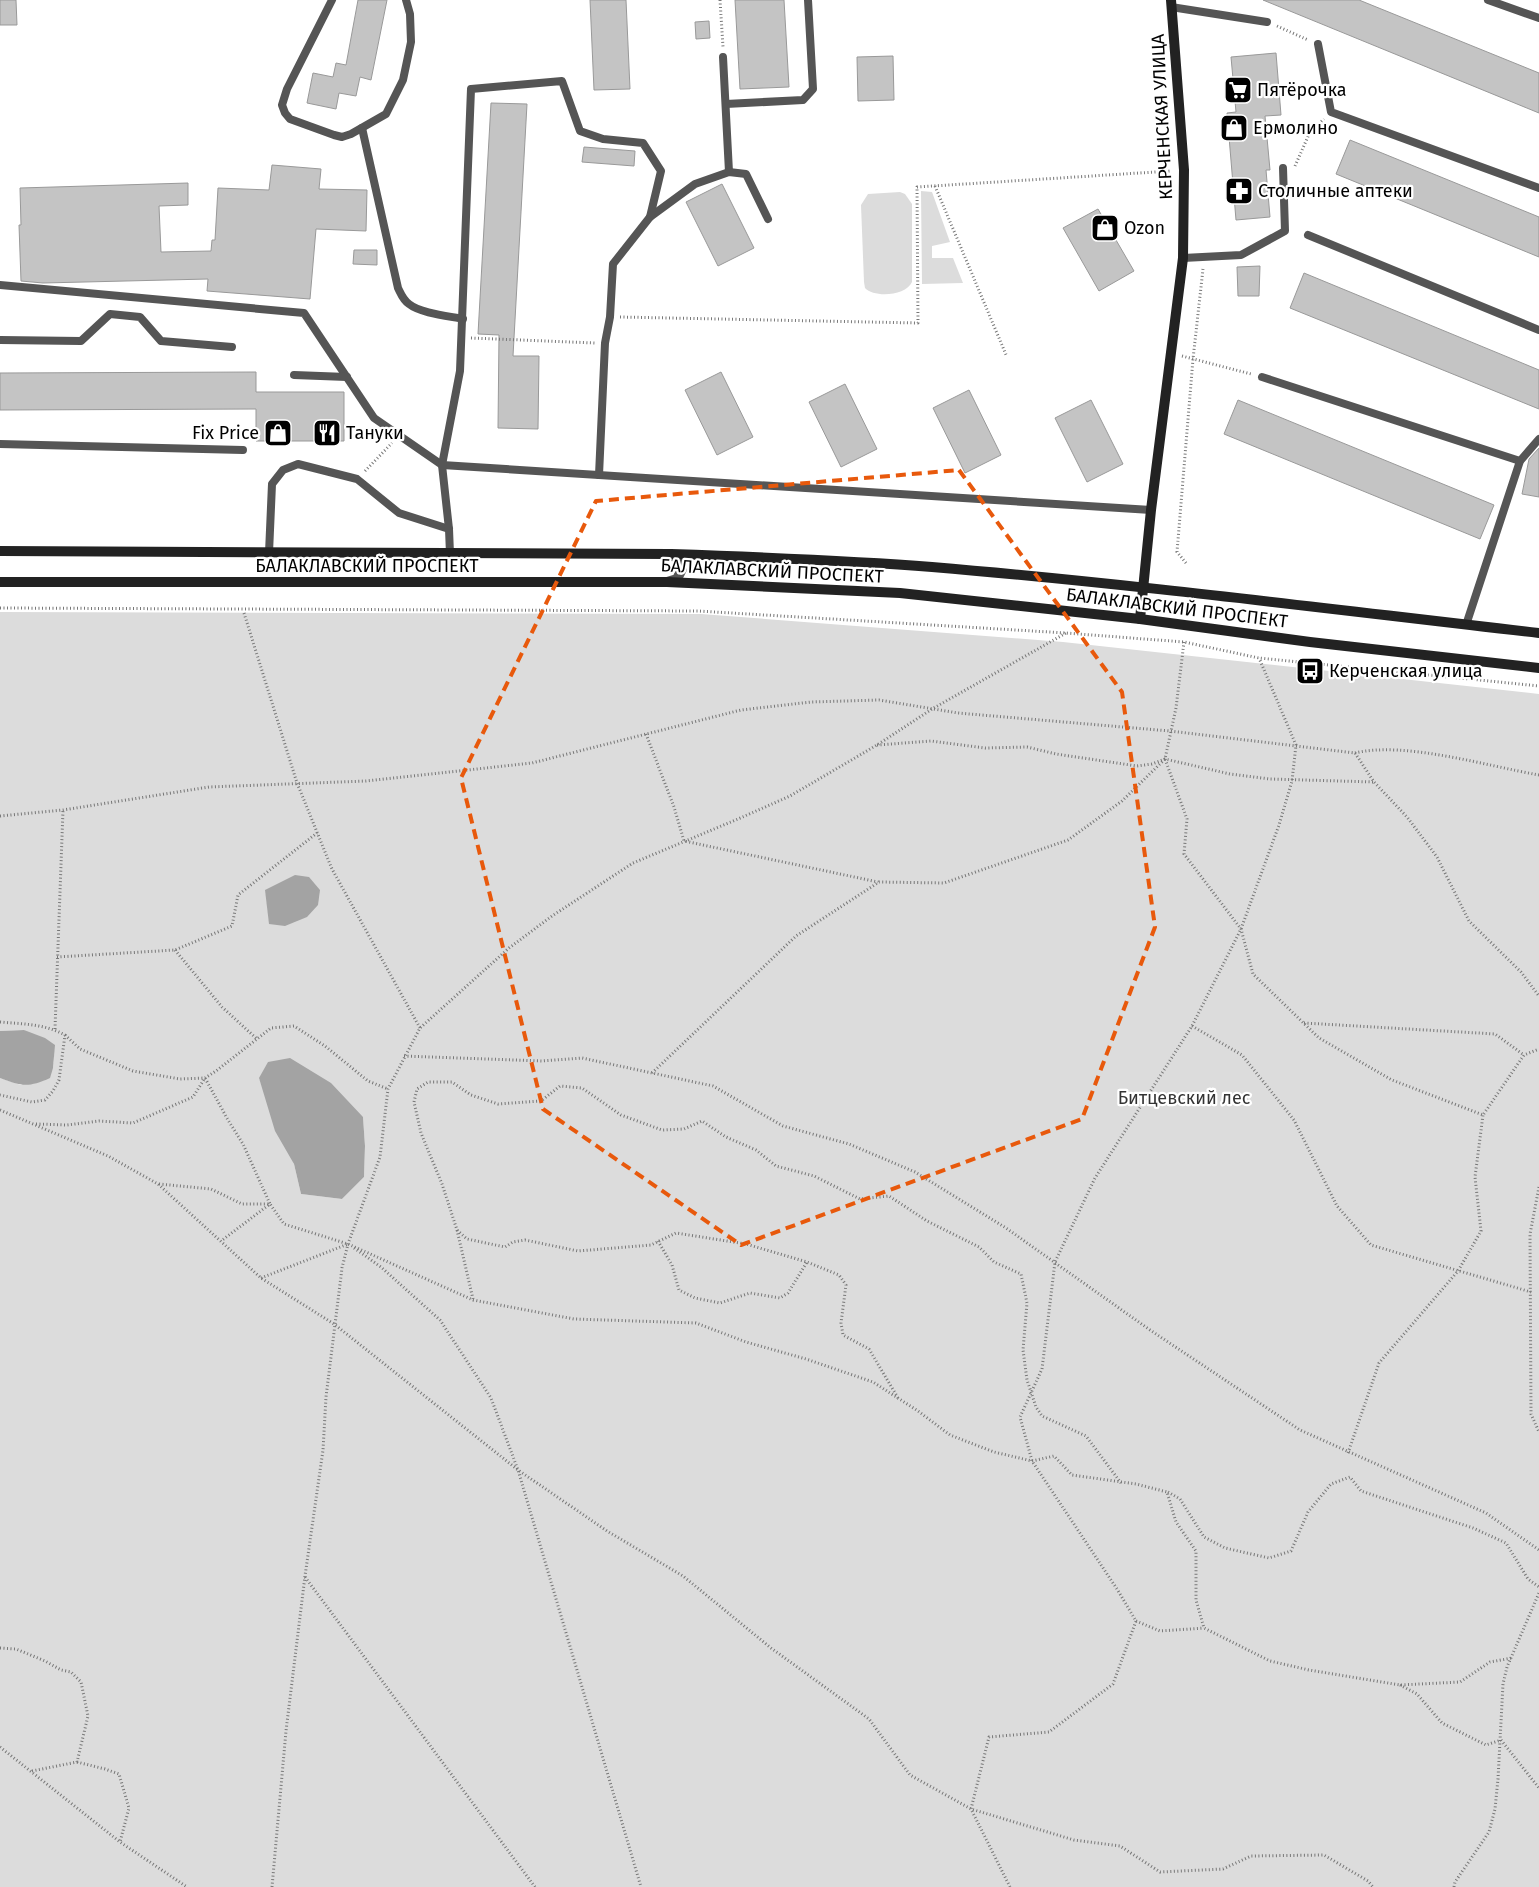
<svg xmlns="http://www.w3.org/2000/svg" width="1539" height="1887" font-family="'Fira Sans',sans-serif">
<rect width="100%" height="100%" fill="#fff"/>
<!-- green -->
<g fill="#dcdcdc" fill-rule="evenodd">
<path d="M921,191L932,192L950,242L932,246V258H953L963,283L922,284Z"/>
<path d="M900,192L905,194L912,204V282C906,296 874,298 865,288L864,282L861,205L868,194Z"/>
<path d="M0,612L701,614L1063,642L1539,694V1887H0V1078L21,1085L53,1068L54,1057L24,1030L0,1031ZM259,1078L363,1117L365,1146L364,1177L342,1199L301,1194L294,1164Z"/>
</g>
<!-- water -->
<g fill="#a3a3a3">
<path d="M295,875L309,877L320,890L318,905L307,917L285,926L269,924L265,890Z"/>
<path d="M24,1030L45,1038L55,1045L53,1068L50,1078C28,1088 21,1086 0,1078V1031Z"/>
<path d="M290,1058L331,1083L363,1117L365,1146L364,1177L342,1199L301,1194L294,1164L275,1131L259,1078L268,1062Z"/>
</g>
<!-- building -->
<g fill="#c4c4c4" stroke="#999">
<path d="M0,0H16L17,25H0Z"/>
<path d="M358,0H387L371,80L360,77L356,96L339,93L336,109L307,103L313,73L333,77L336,63L346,65Z"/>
<path d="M590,0H626L630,89L594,90Z"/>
<path d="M735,0H784L789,87L740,89Z"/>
<path d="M1263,0H1359L1539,73V113Z"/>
<path d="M709,21L710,38L696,39L695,22Z"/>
<path d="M1276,53L1281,115L1265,116L1270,170H1266L1270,217L1236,220L1227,113L1236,112L1231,57Z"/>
<path d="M893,56L894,100L858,101L857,57Z"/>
<path d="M491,103L527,104L513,356H539L538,429L498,428L499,335L478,334Z"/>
<path d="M1350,140L1539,217V257L1336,174Z"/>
<path d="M584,147L635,151L634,166L582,162Z"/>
<path d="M272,165L321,169L319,189L367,190L366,231L316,229L310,299L207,291L208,279L43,283L21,281L19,225H21L20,188L188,183V205L159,206L161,252L211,251L212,240H215L218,188L269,190Z"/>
<path d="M722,184L754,248L718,266L686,202Z"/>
<path d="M1098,209L1134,271L1099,291L1063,228Z"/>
<path d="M354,250H377V265L353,264Z"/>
<path d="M1260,266L1259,296H1238L1237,267Z"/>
<path d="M1304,273L1539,370V409L1290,308Z"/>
<path d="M256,372V392H344V441H256V409L0,410V373Z"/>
<path d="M721,372L753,437L717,455L685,390Z"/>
<path d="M845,384L877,449L841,467L809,402Z"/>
<path d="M969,390L1001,455L965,473L933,408Z"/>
<path d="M1091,400L1123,464L1087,482L1055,418Z"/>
<path d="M1238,400L1494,505L1480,539L1224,434Z"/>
<path d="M1539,448V497L1522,494L1529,459Z"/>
</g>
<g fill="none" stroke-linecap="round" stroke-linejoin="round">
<!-- path -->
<g stroke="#777" stroke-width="3" stroke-dasharray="1 2.5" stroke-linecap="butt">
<path d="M720,0L723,47"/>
<path d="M1277,26L1308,40"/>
<path d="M1295,166L1310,132L1324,119"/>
<path d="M935,186L1007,357"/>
<path d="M620,317L918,323L917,187L1171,171"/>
<path d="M471,338L595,343"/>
<path d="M1182,356L1251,374"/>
<path d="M365,471L392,443"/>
<path d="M1186,563L1177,552L1193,359L1203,269"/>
<path d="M0,608L698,611L1066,633L1184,642L1259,658L1539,686"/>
<path d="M244,613L297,783L332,869L420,1028"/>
<path d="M1184,642L1176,708L1165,759L1187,819L1184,854L1241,929L1253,974L1319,1038L1392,1080L1483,1115L1524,1055L1539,1049"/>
<path d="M646,734L674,807L684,841L878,882"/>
<path d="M877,745L931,741L985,748L1027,747L1056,754L1137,766L1152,764L1165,759L1230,774L1270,779L1374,782"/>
<path d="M1355,753C1405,741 1487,766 1539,775"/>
<path d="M0,816L63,810L209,787L366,781L532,763L741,710L811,702L879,700L958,713L1170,731L1355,753L1374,782L1407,817L1437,857L1469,921L1521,972L1539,996"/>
<path d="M175,950L222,1007L257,1039"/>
<path d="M57,957L175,950L232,926L238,895L317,833"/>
<path d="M0,1022C23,1024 45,1024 65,1035L59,1080L53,1091L45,1100L32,1102L0,1095"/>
<path d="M1304,1023L1495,1034L1524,1055"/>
<path d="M1192,1026L1242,1055L1294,1120L1337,1206L1371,1245L1531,1292"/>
<path d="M55,1029L63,810"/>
<path d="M65,1035L80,1049L133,1071L180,1079L205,1078L216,1071L271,1028L294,1026L325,1046L368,1081L388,1089"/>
<path d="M404,1056L542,1061L582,1058L713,1086L783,1126L849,1144L915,1172L1006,1228L1150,1330L1300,1430L1486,1513L1539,1550"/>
<path d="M652,1073L796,936L879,882L944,883L1068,840L1122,801L1165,759"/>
<path d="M0,1110L108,1156L158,1184L261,1278L334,1324L518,1470L607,1531L683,1576L771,1648L869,1719L910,1775L971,1809L1074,1840L1120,1846L1160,1872L1223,1869L1251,1856L1324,1855L1368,1881L1373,1887"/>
<path d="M36,1124L67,1125L99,1121L133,1123L193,1097L205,1078L228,1120L243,1144L270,1204L221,1241"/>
<path d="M159,1184L211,1189L242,1204H270L284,1224L348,1244L473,1300L574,1319L696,1323L746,1342L806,1359L873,1382L918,1411L950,1435L994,1452L1032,1461L1054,1456L1072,1475L1136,1484L1167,1492L1176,1522L1196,1551V1600L1204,1628L1270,1661L1309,1670L1400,1685L1460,1682L1490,1662L1512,1658"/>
<path d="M1539,1187L1530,1234L1531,1414L1539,1432"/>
<path d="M457,1230L473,1299"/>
<path d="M658,1241L672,1265L679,1290L695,1298L720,1303L750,1293L780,1298L788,1293L807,1262"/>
<path d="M354,1248L381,1267L440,1320L491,1398L518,1470L641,1887"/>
<path d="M261,1278L348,1244"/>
<path d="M898,1398L869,1349L843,1335L841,1323L846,1285L839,1275L807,1262L746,1244L676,1233L651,1245L578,1251L525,1240L513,1242L505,1247L467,1239L457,1230L442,1184L421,1133L414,1102L417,1089L428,1082H452L471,1095L498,1104L541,1101L560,1086L582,1088L621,1115L662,1130L684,1129L702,1121L726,1137L756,1150L776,1166L814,1176L860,1199L889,1196L927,1221L979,1247L994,1262L1021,1274L1027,1303L1023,1350L1027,1380L1036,1407L1042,1416L1086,1436L1121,1483"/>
<path d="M1348,1453L1379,1363L1458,1271L1481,1231L1475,1177L1483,1115"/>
<path d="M1168,1492L1180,1499L1204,1537L1225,1548L1269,1558L1291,1551L1308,1512L1331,1484L1350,1477L1361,1491L1473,1528L1506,1543L1528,1579L1539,1587"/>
<path d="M305,1577L535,1887"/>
<path d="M1136,1621L1160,1631L1204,1628"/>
<path d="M0,1648L16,1649L45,1661L61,1670L71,1672L81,1682L88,1716L77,1762L32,1771"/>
<path d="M1400,1685L1417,1694L1442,1723L1486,1745L1501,1740"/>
<path d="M1501,1740L1539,1788"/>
<path d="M0,1747L120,1842L187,1887"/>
<path d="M77,1762L105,1769L119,1774L129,1808L120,1842"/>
<path d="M272,1887L286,1731L305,1576L323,1450L326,1397L342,1268L348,1244L380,1157L388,1089L420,1028L509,948L552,916L633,863L738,819L790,796L877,745L932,709L1066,633"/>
<path d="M1010,1887L971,1809L989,1737L1049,1732L1113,1684L1136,1621L1117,1589L1032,1461L1020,1417L1042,1369L1055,1262L1095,1178L1192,1026L1241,929L1279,825L1292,781L1296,745L1259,658"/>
<path d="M1454,1887L1455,1882L1489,1832L1495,1809L1498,1779L1503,1684L1507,1667L1539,1593"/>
</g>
<!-- lane -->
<g stroke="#555" stroke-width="8">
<path d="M332,0L287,89L282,105L285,113L290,119L334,135L342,137L351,134L386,114L403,80L411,42L410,14L406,0"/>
<path d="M1488,0L1539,18"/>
<path d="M1171,7L1267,22"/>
<path d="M1318,44L1331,112L1539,188"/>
<path d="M723,57L729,172"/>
<path d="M726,104L803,100L813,89L808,0"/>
<path d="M362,128L398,288C401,294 403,300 409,304C420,313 448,316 463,319"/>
<path d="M650,217L695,184L729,172L746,174L768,219"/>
<path d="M1308,235L1539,330"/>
<path d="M1183,258L1241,255L1285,231L1283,168"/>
<path d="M0,285L304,313L374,418L442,465L1151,510"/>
<path d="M0,340L81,341L110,314L140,317L161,341L232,347"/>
<path d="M294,375L347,377"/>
<path d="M1262,377L1520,461"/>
<path d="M0,444L243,450"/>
<path d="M269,553L272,484L283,470L298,464L357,479L399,513L449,529"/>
<path d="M450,554L449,529L442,465L460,371L471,89L562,81L580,131L603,139L643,143L661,171L650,217L613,264L610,317L605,343L599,475"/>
<path d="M1466,625L1520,461L1539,439"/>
</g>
<!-- street -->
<path stroke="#555" stroke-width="10" d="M667,582L677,579L682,569L678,559L669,554"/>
<!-- secondary -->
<g stroke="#222" stroke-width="10">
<path d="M0,551L669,554C756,557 844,560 932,567C1135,584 1337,610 1539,633"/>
<path d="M0,582H667L900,593L1140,619L1310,642L1539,668"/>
<path d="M1140,619L1151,510L1183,258L1184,170L1171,0"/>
</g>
</g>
<!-- marked area -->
<path fill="none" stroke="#e8590c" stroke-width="4" stroke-dasharray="10 6" stroke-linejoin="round" d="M959,470L1122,692L1155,927L1082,1119L741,1245L543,1109L461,778L596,501Z"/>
<!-- icons -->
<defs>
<symbol id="supermarket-square" viewBox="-11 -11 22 22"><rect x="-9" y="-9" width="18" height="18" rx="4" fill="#000" stroke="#fff"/><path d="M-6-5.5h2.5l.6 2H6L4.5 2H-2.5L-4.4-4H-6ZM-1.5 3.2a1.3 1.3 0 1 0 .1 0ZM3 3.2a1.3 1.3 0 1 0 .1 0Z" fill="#fff"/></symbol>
<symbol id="shop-square" viewBox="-11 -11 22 22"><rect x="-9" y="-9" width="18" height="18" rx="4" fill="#000" stroke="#fff"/><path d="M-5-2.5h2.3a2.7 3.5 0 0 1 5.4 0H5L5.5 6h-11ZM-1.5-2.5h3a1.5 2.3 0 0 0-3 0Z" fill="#fff"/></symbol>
<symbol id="pharmacy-square" viewBox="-11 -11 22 22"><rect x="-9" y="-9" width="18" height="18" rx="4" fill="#000" stroke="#fff"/><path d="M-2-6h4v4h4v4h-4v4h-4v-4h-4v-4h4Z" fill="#fff"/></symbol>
<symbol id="restaurant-square" viewBox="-11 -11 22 22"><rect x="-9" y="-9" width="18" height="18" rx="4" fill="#000" stroke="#fff"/><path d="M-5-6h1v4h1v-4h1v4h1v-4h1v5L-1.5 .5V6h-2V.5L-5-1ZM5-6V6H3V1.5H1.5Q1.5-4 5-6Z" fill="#fff"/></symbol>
<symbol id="bus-square" viewBox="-11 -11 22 22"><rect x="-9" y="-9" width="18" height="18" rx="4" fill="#000" stroke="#fff"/><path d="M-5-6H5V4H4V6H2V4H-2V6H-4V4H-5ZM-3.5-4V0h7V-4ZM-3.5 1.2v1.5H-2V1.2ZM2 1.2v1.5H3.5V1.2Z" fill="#fff"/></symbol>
</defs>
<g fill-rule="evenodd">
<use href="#supermarket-square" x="1222" y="74" width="32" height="32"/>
<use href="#shop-square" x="1218" y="112" width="32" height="32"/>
<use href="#pharmacy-square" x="1223" y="175" width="32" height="32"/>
<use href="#shop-square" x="1089" y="212" width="32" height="32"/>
<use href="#shop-square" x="262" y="417" width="32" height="32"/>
<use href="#restaurant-square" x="311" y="417" width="32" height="32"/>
<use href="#bus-square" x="1294" y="655" width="32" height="32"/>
</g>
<g text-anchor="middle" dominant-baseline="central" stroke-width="4.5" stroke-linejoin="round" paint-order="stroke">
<!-- poi labels -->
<g font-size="18" fill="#000" stroke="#fff" text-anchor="start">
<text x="1257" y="90">Пятёрочка</text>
<text x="1253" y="128">Ермолино</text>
<text x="1258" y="191">Столичные аптеки</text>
<text x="1124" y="228">Ozon</text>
<text x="259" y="433" text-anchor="end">Fix Price</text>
<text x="346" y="433">Тануки</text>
<text x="1329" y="671">Керченская улица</text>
</g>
<!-- street labels -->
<g font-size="18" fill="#000" stroke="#fff">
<text transform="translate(1162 117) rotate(-93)">КЕРЧЕНСКАЯ УЛИЦА</text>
<text x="367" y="566">БАЛАКЛАВСКИЙ ПРОСПЕКТ</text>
<text transform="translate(772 571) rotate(3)">БАЛАКЛАВСКИЙ ПРОСПЕКТ</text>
<text transform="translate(1177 608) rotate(7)">БАЛАКЛАВСКИЙ ПРОСПЕКТ</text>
</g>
<!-- park labels -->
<g font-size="18" fill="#333" stroke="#fff">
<text x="1184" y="1098">Битцевский лес</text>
</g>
</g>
</svg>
